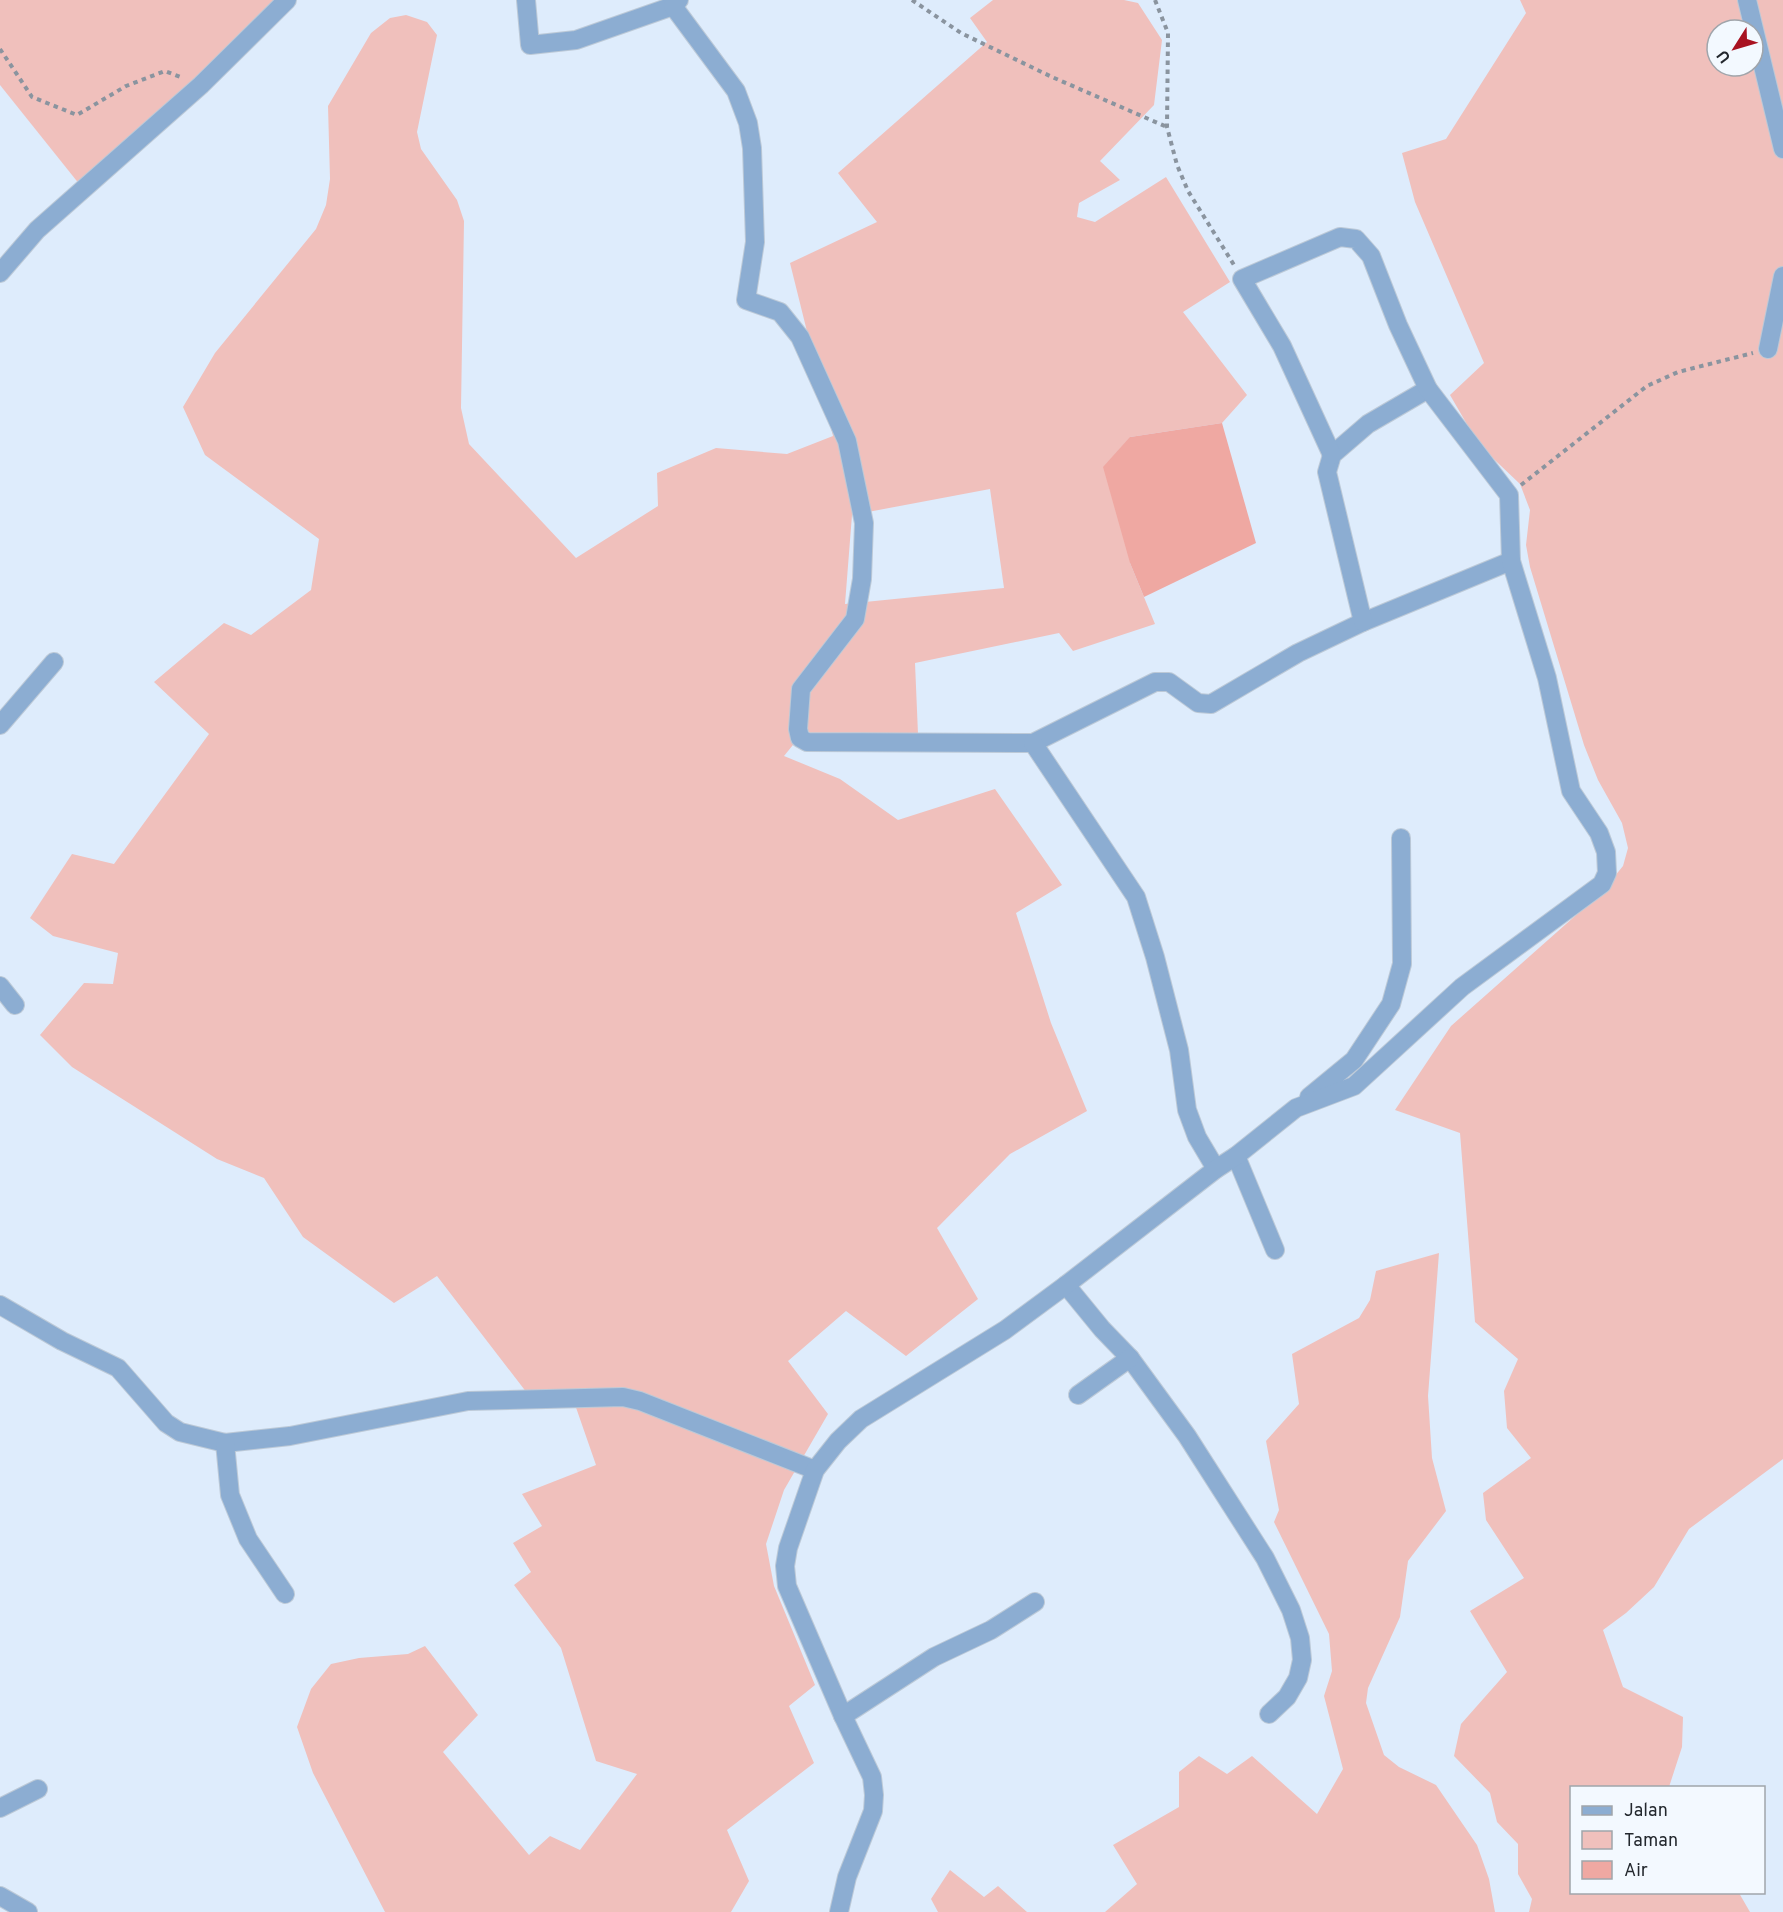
<svg xmlns="http://www.w3.org/2000/svg" width="1783" height="1912" font-family="Overpass,sans-serif">
<rect width="100%" height="100%" fill="#deecfc"/>
<!-- green -->
<g fill="#f0c0bc" fill-rule="evenodd">
<path d="M0,0H286L84,190L0,85Z"/>
<path d="M993,0H1124L1138,3L1162,40L1154,105L1100,161L1120,180L1079,203L1077,217L1095,222L1166,177L1230,282L1183,312L1247,395L1222,423L1130,437V563L1155,624L1073,651L1059,633L915,663L918,734L797,740L784,756L840,779L898,820L995,789L1062,885L1016,913L1051,1023L1087,1111L1010,1154L937,1228L978,1299L906,1356L846,1311L788,1361L828,1414L784,1490L766,1544L774,1586L815,1685L789,1706L814,1763L727,1830L749,1881L731,1912H385L313,1773L297,1727L311,1689L331,1664L359,1658L408,1654L425,1646L478,1715L443,1752L529,1855L550,1836L580,1850L637,1774L596,1761L561,1648L514,1585L531,1572L513,1543L542,1526L522,1494L596,1465L572,1396L527,1393L437,1276L394,1303L303,1237L264,1178L217,1159L72,1067L40,1035L84,983L113,984L118,953L53,936L30,918L72,854L114,864L209,734L154,682L224,623L251,635L311,590L319,539L205,455L183,407L215,353L316,229L326,205L330,179L328,106L371,33L390,18L406,15L427,22L437,35L417,132L421,149L457,200L464,221L461,408L469,444L576,558L658,506L657,473L716,448L787,454L833,436L790,263L877,222L838,173L987,42L970,18ZM990,489L1004,588L845,604L852,515Z"/>
<path d="M1520,0H1783V1459L1689,1529L1654,1587L1626,1613L1603,1630L1623,1687L1683,1717L1682,1747L1669,1787L1572,1788V1892L1739,1893L1750,1912H1529L1532,1899L1518,1874V1844L1497,1822L1490,1793L1454,1756L1461,1724L1507,1672L1470,1611L1524,1578L1486,1520L1483,1493L1531,1458L1507,1428L1504,1391L1518,1359L1475,1322L1460,1133L1395,1110L1451,1026L1601,893L1623,866L1628,848L1622,823L1598,780L1584,745L1530,567L1526,545L1530,510L1520,484L1479,445L1450,395L1484,363L1415,202L1402,153L1446,139L1526,13ZM1717,30H1753V66H1717Z"/>
<path d="M1439,1253L1428,1396L1432,1458L1446,1511L1408,1561L1400,1617L1368,1688L1366,1703L1384,1755L1399,1767L1436,1785L1477,1845L1489,1879L1495,1912H1105L1137,1884L1113,1845L1179,1807V1772L1199,1756L1227,1774L1252,1756L1317,1814L1343,1769L1324,1696L1332,1671L1329,1634L1274,1522L1279,1510L1266,1441L1299,1404L1292,1354L1359,1318L1370,1300L1376,1271Z"/>
<path d="M950,1870L984,1897L998,1886L1027,1912H938L931,1899Z"/>
</g>
<!-- water -->
<path fill="#efa8a2" d="M1222,423L1256,543L1144,597L1130,563L1103,467L1130,437Z"/>
<g fill="none" stroke-linecap="round" stroke-linejoin="round">
<defs>
<g id="minor">
<path d="M526,0L530,45L576,40L673,6"/>
<path d="M679,0L673,6L736,91L748,123L752,148L755,242L746,300L780,312L800,337L847,441L864,523L862,579L855,619L801,689L798,729L800,738L807,742L1033,743L1155,682H1169L1198,703L1211,704L1298,653L1363,622L1511,561"/>
<path d="M1747,0L1783,149"/>
<path d="M0,273L37,230L201,85L287,0"/>
<path d="M1768,349L1783,276"/>
<path d="M1363,622L1327,472L1332,455L1368,424L1428,389"/>
<path d="M0,725L54,662"/>
<path d="M1033,743L1136,897L1155,957L1179,1050L1187,1110L1197,1137L1216,1169"/>
<path d="M0,986L15,1005"/>
<path d="M1309,1097L1354,1060L1391,1004L1402,964L1401,838"/>
<path d="M1236,1156L1275,1250"/>
<path d="M1066,1285L1102,1329L1130,1358L1187,1436L1265,1558L1291,1610L1300,1638L1302,1660L1298,1678L1287,1697L1269,1714"/>
<path d="M0,1305L62,1341L118,1368L166,1423L180,1432L225,1443L290,1436L468,1401L623,1397L640,1401L815,1470"/>
<path d="M1078,1395L1130,1358"/>
<path d="M225,1443L230,1495L248,1539L285,1594"/>
<path d="M843,1716L934,1657L991,1630L1035,1602"/>
<path d="M0,1808L38,1789"/>
<path d="M0,1896L28,1912"/>
<path d="M839,1912L847,1877L873,1811L874,1795L872,1777L843,1716L787,1586L785,1566L788,1548L815,1470L838,1441L861,1419L1005,1330L1066,1285L1216,1169L1236,1156L1296,1108L1354,1086L1462,987L1602,884L1607,873L1606,852L1599,833L1571,791L1547,678L1511,561L1509,495L1428,389L1398,325L1371,256L1356,239L1340,237L1242,279L1282,346L1332,455"/>
</g>
</defs>
<!-- minor casing -->
<use href="#minor" stroke="#bcc9d7" stroke-width="20"/>
<!-- path -->
<g stroke="#8a949f" stroke-width="4" stroke-dasharray="4.5 4.5" stroke-linecap="butt">
<path d="M912,0L961,33L1052,77L1167,127"/>
<path d="M1155,0L1168,33L1167,127L1177,165L1188,191L1234,265"/>
<path d="M0,49L32,97L77,115L126,86L165,71L183,78"/>
<path d="M1521,485L1647,386L1678,372L1753,353"/>
</g>
<!-- minor -->
<use href="#minor" stroke="#8cadd2" stroke-width="18"/>
</g>
<!-- legend -->
<rect x="1570" y="1786" width="195" height="108" fill="#f3f9ff" stroke="#a0a5ab" stroke-width="1.5"/>
<rect x="1582" y="1806" width="30" height="9" fill="#8cadd2" stroke="#a0a5ab" stroke-width="1.5"/>
<text x="1624" y="1816" font-size="18" fill="#23282e">Jalan</text>
<rect x="1582" y="1831" width="30" height="18" fill="#f0c0bc" stroke="#a0a5ab" stroke-width="1.5"/>
<text x="1624" y="1846" font-size="18" fill="#23282e">Taman</text>
<rect x="1582" y="1861" width="30" height="18" fill="#efa8a2" stroke="#a0a5ab" stroke-width="1.5"/>
<text x="1624" y="1876" font-size="18" fill="#23282e">Air</text>
<!-- north arrow -->
<g transform="translate(1735 48) rotate(233)"><circle r="28" fill="#f3f9ff" stroke="#a0a5ab" stroke-width="1.5"/>
<path d="M0-4.5L10 22L0 15L-10 22Z" fill="#a81221"/>
<text y="-9" font-size="16" font-weight="bold" text-anchor="middle" fill="#23282e">U</text>
</g>
</svg>
